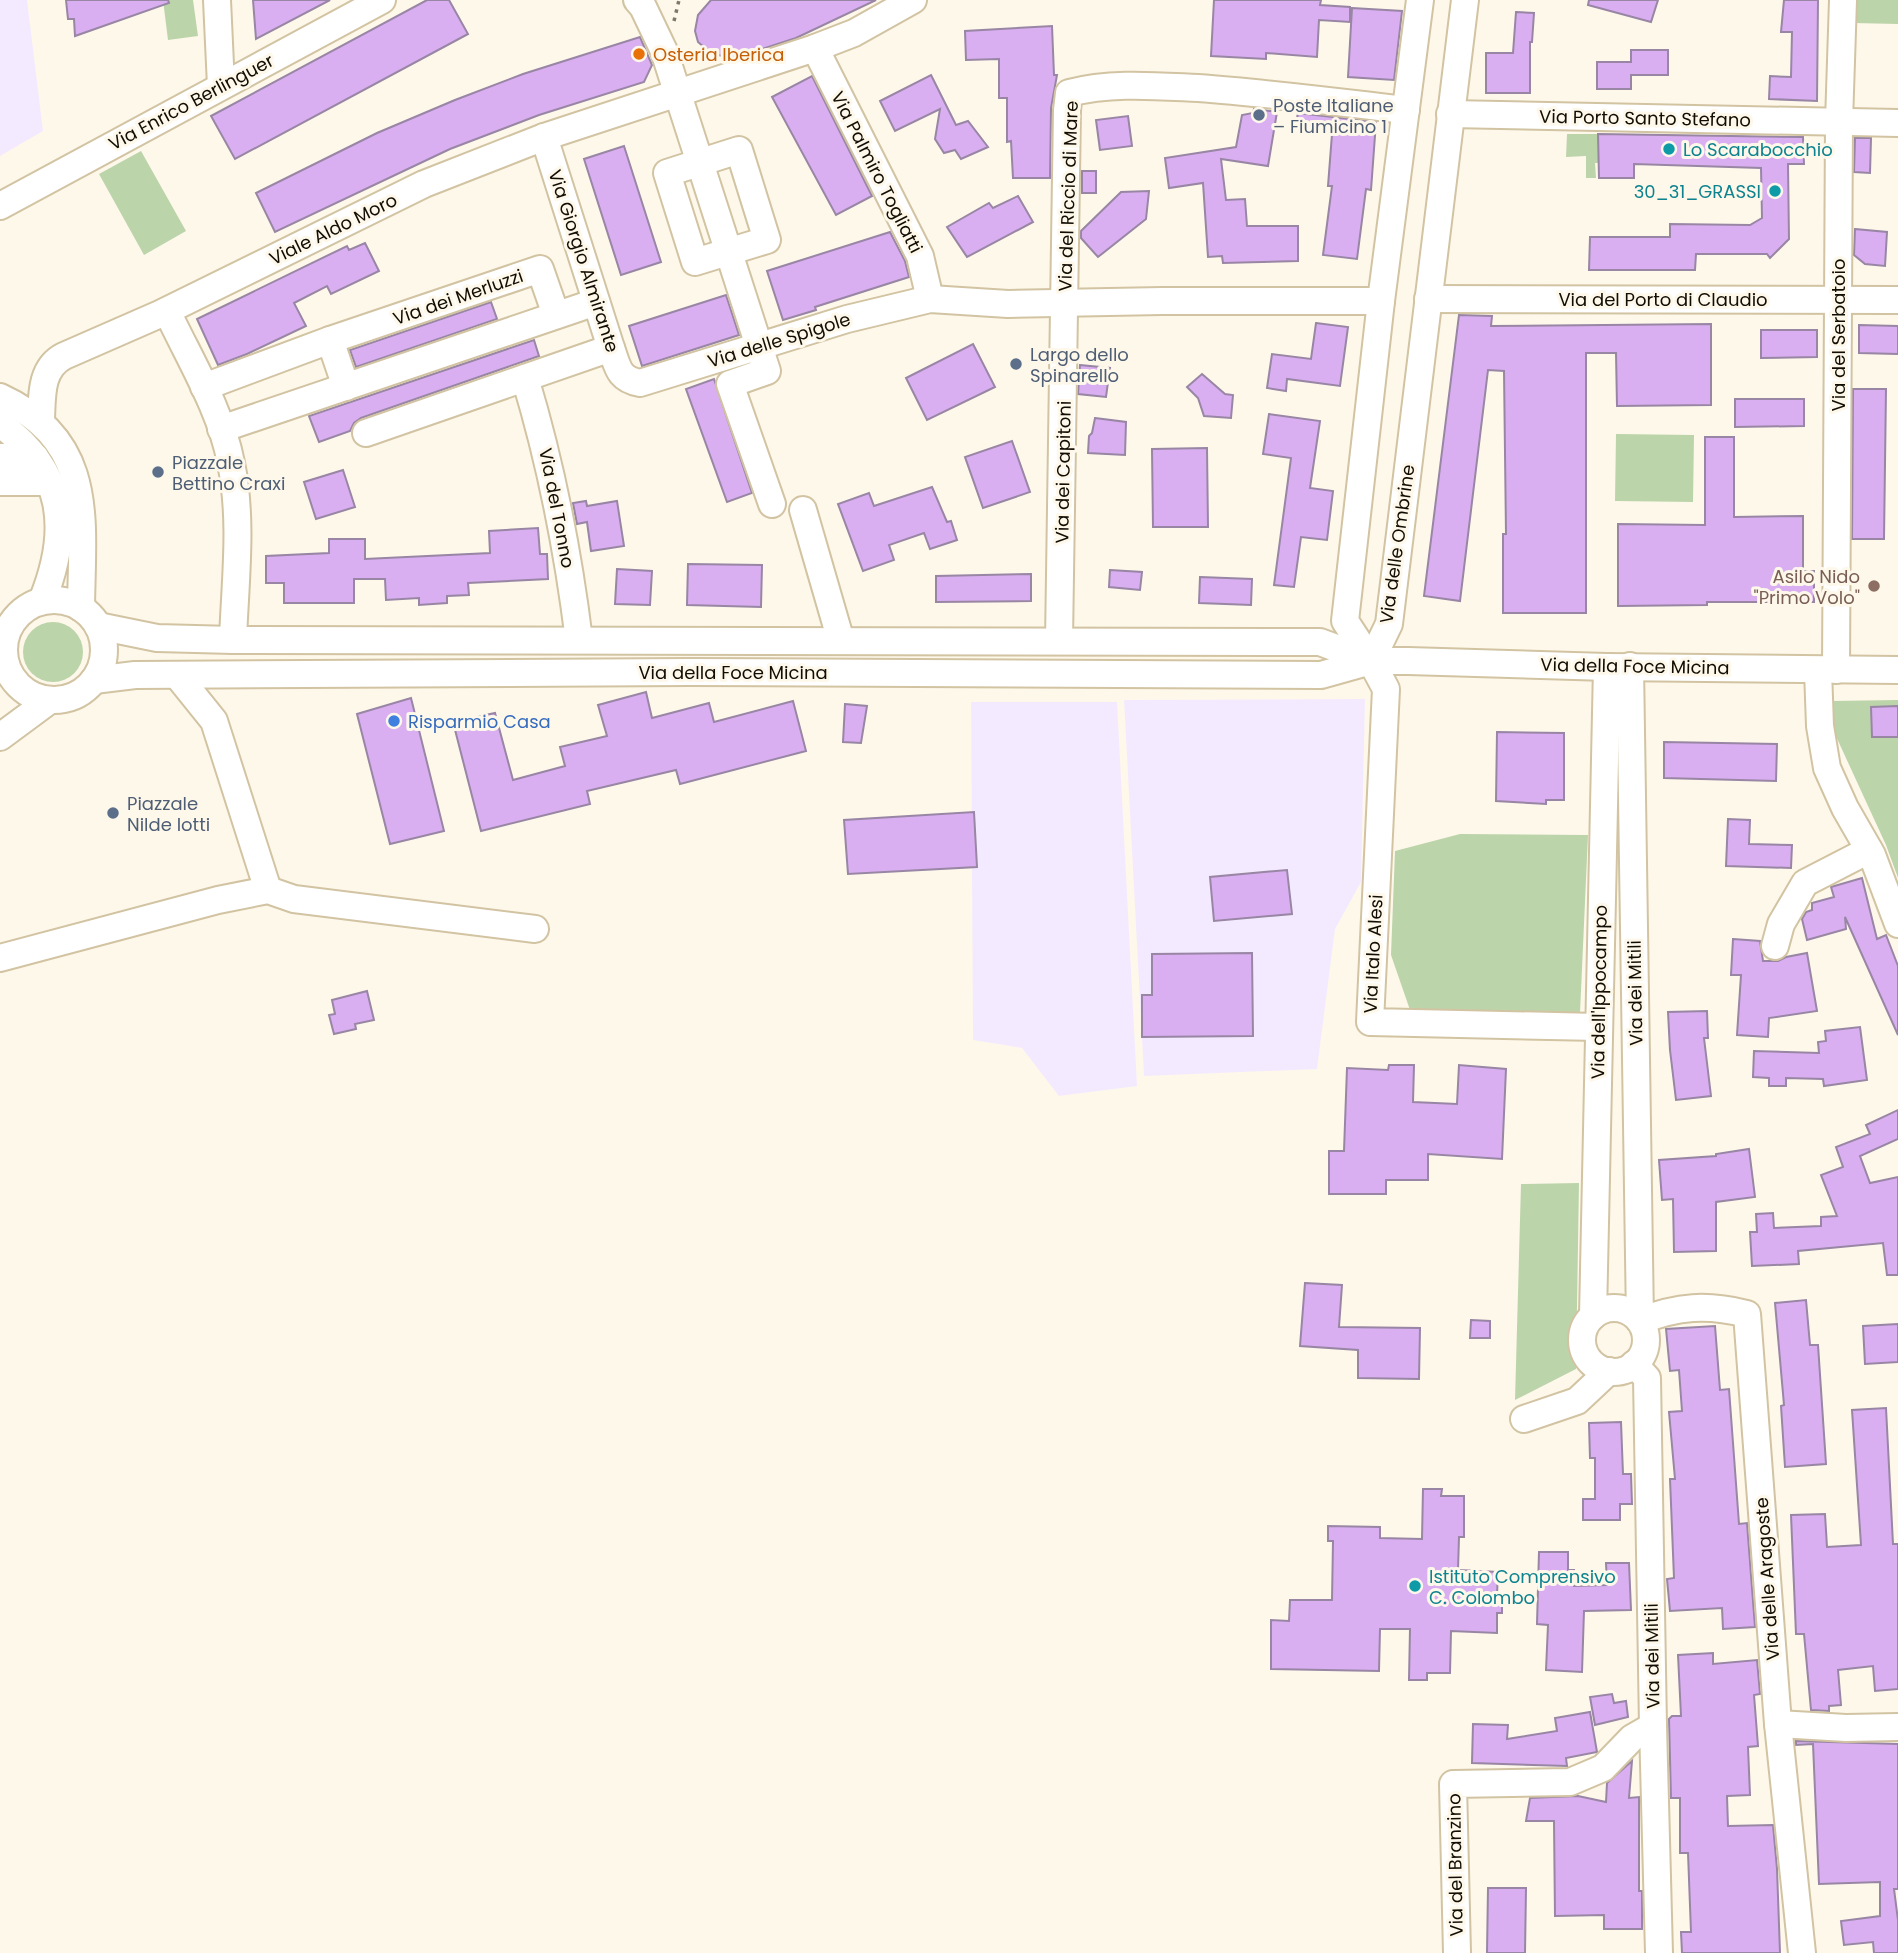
<svg xmlns="http://www.w3.org/2000/svg" width="1898" height="1953" font-family="Poppins,sans-serif">
<rect width="100%" height="100%" fill="#fef8eb"/>
<!-- commercial -->
<g fill="#f4eaff">
<path d="M0,0H27L43,131L0,156Z"/>
<path d="M1365,699L1361,882L1335,929L1317,1069L1144,1076L1124,700Z"/>
<path d="M971,702H1117L1137,1086L1059,1096L1022,1048L973,1040Z"/>
</g>
<!-- green -->
<g fill="#bcd4aa">
<path d="M163,0H193L198,36L168,40Z"/>
<path d="M1854,0H1898V24L1853,23Z"/>
<path d="M1567,134H1598L1599,163H1595L1596,178H1586V156L1566,157Z"/>
<path d="M141,151L186,231L144,255L99,174Z"/>
<path d="M1616,434L1694,435L1693,502L1615,501Z"/>
<circle cx="53" cy="652" r="30"/>
<path d="M1898,700V878L1886,845L1834,732L1832,701Z"/>
<path d="M1460,834L1588,835L1580,1013L1410,1010L1391,955L1395,851Z"/>
<path d="M1579,1183L1576,1369L1515,1400L1521,1184Z"/>
</g>
<!-- building -->
<g fill="#d9aff1" stroke="#9886a4" stroke-width="2">
<path d="M66,0H168L169,3L75,36L74,19H68Z"/>
<path d="M253,0H330L256,39Z"/>
<path d="M427,0H449L468,34L235,159L211,116Z"/>
<path d="M711,0H876L796,38L734,58L712,54L698,42L695,31L698,15Z"/>
<path d="M1214,0H1321L1320,5L1350,7V22L1319,20L1317,57L1266,53V59L1211,56Z"/>
<path d="M1589,0H1658L1651,22L1588,5Z"/>
<path d="M1784,0H1818L1817,101L1769,99L1770,76L1791,77L1792,32H1781Z"/>
<path d="M1352,8L1402,11L1394,80L1348,77Z"/>
<path d="M1516,12L1534,13L1532,42H1530V93H1486V53H1513Z"/>
<path d="M1052,26L1054,75H1057L1051,108L1050,178H1013L1011,141L1007,142V98H999V59L966,60L965,31Z"/>
<path d="M640,37L652,65L644,82L539,115L450,149L275,232L256,193L377,133L455,100L523,74Z"/>
<path d="M1631,50H1668V75H1631V89H1597V62H1631Z"/>
<path d="M931,75L956,125L968,121L988,147L961,159L955,150L944,153L935,139L940,109L895,131L880,101Z"/>
<path d="M812,76L872,196L836,215L772,97Z"/>
<path d="M1254,109L1277,112L1268,166L1221,159L1226,200L1245,199L1247,226H1298V261L1223,263L1222,256L1208,257L1203,183L1169,188L1165,158L1236,147L1242,115L1253,113Z"/>
<path d="M1298,113L1376,122L1371,190L1366,189L1357,259L1323,255L1332,186H1328L1332,134L1295,128Z"/>
<path d="M1128,116L1132,146L1100,150L1096,120Z"/>
<path d="M1598,134L1803,137L1804,164H1788L1789,239L1770,258L1767,254H1696L1695,270H1589L1590,237H1670V224L1750,225L1762,218L1761,168L1634,164V178H1599Z"/>
<path d="M1855,138H1871L1870,173L1854,172Z"/>
<path d="M624,146L661,262L621,275L584,159Z"/>
<rect x="1082" y="171" width="14" height="22"/>
<path d="M1149,191L1146,219L1098,257L1081,238V231L1121,192Z"/>
<path d="M1018,196L1033,222L967,257L947,227L989,203L993,208Z"/>
<path d="M1855,229L1887,232L1885,266L1865,264L1854,255Z"/>
<path d="M890,232L905,261L909,277L815,307L816,310L783,320L767,271Z"/>
<path d="M365,243L379,271L331,294L327,286L294,303L306,326L247,354L218,365L197,319L347,246L349,250Z"/>
<path d="M726,295L739,335L642,366L629,326Z"/>
<path d="M491,302L497,319L356,367L350,350Z"/>
<path d="M1459,315L1492,316L1491,326L1711,324V405L1617,406L1616,353H1586V613H1503V534H1506L1504,371L1488,370L1460,601L1424,596Z"/>
<path d="M1316,323L1348,327L1340,386L1287,379L1286,391L1267,388L1272,354L1311,359Z"/>
<path d="M1859,325L1898,326V354L1859,353Z"/>
<path d="M1761,330H1817V357L1761,358Z"/>
<path d="M534,340L539,356L361,418L354,423L350,431L319,442L309,416Z"/>
<path d="M973,344L995,387L927,420L906,378Z"/>
<path d="M1080,365L1110,368L1106,397L1078,394Z"/>
<path d="M1202,374L1225,394L1233,395L1231,418L1204,416L1198,398L1187,387Z"/>
<path d="M714,379L752,493L727,502L686,389Z"/>
<path d="M1853,389H1886L1884,539H1852Z"/>
<path d="M1735,399H1804V426L1735,427Z"/>
<path d="M1269,414L1320,421L1310,488L1333,491L1327,540L1301,537L1294,587L1274,585L1291,458L1263,454Z"/>
<path d="M1095,418L1126,422L1125,455L1088,453L1089,436L1092,433Z"/>
<path d="M1705,437H1734V517L1803,516V571H1814V602H1707V605L1618,606V524L1705,525Z"/>
<path d="M1012,441L1030,492L983,508L965,457Z"/>
<path d="M1207,448L1208,527H1153L1152,449Z"/>
<path d="M343,470L355,507L316,519L304,482Z"/>
<path d="M932,487L947,522L951,521L957,540L930,549L924,533L889,545L894,560L863,571L838,504L869,493L874,506Z"/>
<path d="M586,501L587,506L617,501L624,546L591,551L587,522L577,524L573,503Z"/>
<path d="M538,528L540,554H547L548,579L468,583L469,595L447,596V603L419,605V598L386,600L385,579H354V603H284V583H266V556L329,553V539H365V559L490,553L489,531Z"/>
<path d="M688,564L762,565L761,607L687,605Z"/>
<path d="M617,569L652,571L650,605L615,604Z"/>
<path d="M1110,570L1142,572L1140,590L1109,587Z"/>
<path d="M1031,574V601L936,602V576Z"/>
<path d="M1200,577L1252,579L1251,605L1199,603Z"/>
<path d="M646,692L652,718L709,703L714,722L793,701L806,751L680,784L676,770L587,791L590,804L481,831L453,722L495,713L513,780L565,766L560,747L607,736L598,705Z"/>
<path d="M411,698L444,831L390,844L357,714Z"/>
<path d="M845,704L867,706L861,743L843,742Z"/>
<path d="M1898,706V737H1872L1871,707Z"/>
<path d="M1497,732L1564,733V800H1546V804L1496,801Z"/>
<path d="M1664,742L1777,744L1776,781L1664,778Z"/>
<path d="M974,812L977,867L848,874L844,820Z"/>
<path d="M1728,819L1750,820L1749,844L1792,845L1791,868L1726,866Z"/>
<path d="M1287,870L1292,914L1214,921L1210,877Z"/>
<path d="M1862,878L1877,939L1886,935L1898,966V1035L1845,917L1846,929L1807,940L1802,919L1806,912L1812,910V903L1834,897L1831,887Z"/>
<path d="M1733,939L1760,941L1763,961H1778L1786,957L1807,953L1817,1011L1769,1018L1768,1037L1737,1035L1741,975H1731Z"/>
<path d="M1252,953L1253,1036L1142,1037V995H1152V954Z"/>
<path d="M367,991L374,1020L355,1024L356,1029L334,1034L329,1015L335,1014L332,1000Z"/>
<path d="M1707,1011L1708,1038H1704L1711,1096L1676,1100L1670,1050L1668,1012Z"/>
<path d="M1860,1027L1867,1080L1824,1086L1823,1079L1786,1078V1086H1769V1078L1753,1077L1754,1051L1819,1053L1818,1042L1826,1041L1825,1031Z"/>
<path d="M1389,1065H1414L1413,1102L1457,1104L1459,1065L1506,1069L1502,1159L1428,1154V1180H1386V1194H1329V1151H1344L1347,1068L1388,1070Z"/>
<path d="M1898,1110V1139L1860,1156L1870,1183L1898,1177V1275H1887L1883,1243L1798,1251L1799,1264L1752,1266L1750,1232H1757L1756,1214L1773,1213L1774,1228L1821,1226V1217L1837,1216L1821,1175L1843,1167L1836,1147L1870,1134L1866,1125Z"/>
<path d="M1749,1149L1755,1197L1716,1202V1251L1674,1252L1673,1199L1662,1200L1659,1160L1716,1156V1154Z"/>
<path d="M1305,1283L1342,1285L1339,1327L1420,1328L1419,1379L1358,1378V1350L1300,1346Z"/>
<path d="M1806,1300L1810,1345H1818L1826,1464L1785,1467L1781,1406L1784,1405L1775,1303Z"/>
<path d="M1471,1320L1490,1321V1338H1470Z"/>
<path d="M1898,1324V1362L1865,1364L1863,1326Z"/>
<path d="M1715,1326L1720,1390L1729,1389L1739,1524L1747,1523L1755,1627L1723,1629L1722,1608L1670,1611L1667,1579L1674,1578L1670,1479H1675L1669,1412L1682,1411L1679,1370L1670,1371L1666,1329Z"/>
<path d="M1886,1408L1893,1544H1898V1689L1875,1691L1873,1666L1838,1670L1841,1705L1829,1706V1711L1811,1710L1804,1634H1796L1791,1515L1825,1514L1827,1547L1861,1545L1852,1410Z"/>
<path d="M1621,1422L1623,1474H1631L1632,1504H1620V1520H1583V1499H1595V1458H1590L1589,1423Z"/>
<path d="M1423,1489H1442L1441,1496H1464V1537H1459L1458,1570L1498,1572L1497,1595H1502V1613H1497V1633L1451,1631L1450,1673H1427V1680H1409L1410,1629H1380L1379,1671L1271,1669V1620L1289,1621L1290,1600H1332L1333,1541H1328V1526L1380,1527V1538L1422,1539Z"/>
<path d="M1539,1552H1568V1570H1574V1586L1607,1585L1606,1563H1629L1631,1610L1584,1611L1582,1672L1546,1670L1548,1625L1537,1624Z"/>
<path d="M1713,1653V1664L1757,1660L1760,1694L1754,1695L1758,1746L1748,1747L1750,1795L1727,1796L1728,1826L1773,1825L1777,1869L1780,1953H1682L1681,1932H1691L1688,1853H1680V1798H1671L1669,1719L1672,1716H1681L1678,1655Z"/>
<path d="M1612,1694L1614,1703L1626,1701L1628,1717L1595,1725L1590,1697Z"/>
<path d="M1590,1712L1597,1752L1566,1758L1567,1766L1472,1763L1473,1724L1508,1725L1507,1739L1557,1731L1555,1718Z"/>
<path d="M1796,1741L1898,1744V1889H1894L1898,1920V1953H1874L1873,1942L1844,1945L1841,1921L1880,1916V1882L1819,1884L1813,1744L1796,1745Z"/>
<path d="M1632,1761L1629,1798L1639,1797V1891H1642V1929H1604V1915L1555,1916L1554,1821H1526L1530,1798L1578,1796L1606,1802L1607,1783Z"/>
<path d="M1488,1888H1526L1525,1953H1487Z"/>
</g>
<g fill="none" stroke-linecap="round" stroke-linejoin="round">
<defs>
<g id="minor">
<path d="M217,0L221,86"/>
<path d="M637,0L643,7L664,51L767,371L730,384L772,504"/>
<path d="M1420,0L1381,301L1345,621L1371,661L1386,689L1370,1022L1598,1027"/>
<path d="M815,48L920,256L930,299"/>
<path d="M1450,114L1898,123"/>
<path d="M544,137L611,348C618,367 618,379 640,383L847,319L930,299L1008,304L1162,301H1381"/>
<path d="M739,150L767,240L695,262L667,173Z"/>
<path d="M0,206L382,0"/>
<path d="M1428,299L1898,300"/>
<path d="M167,311C190,360 221,410 231,463C243,521 235,582 233,640"/>
<path d="M330,340L346,387"/>
<path d="M525,378C551,464 568,551 579,640"/>
<path d="M204,387L330,340L540,269L556,315"/>
<path d="M0,397C96,441 82,519 81,608"/>
<path d="M41,420C42,397 40,368 64,356L160,314L424,184L544,137L815,48L854,33L913,0"/>
<path d="M0,424C65,471 71,530 42,601"/>
<path d="M221,429L596,302"/>
<path d="M366,433L611,348"/>
<path d="M0,457H35"/>
<path d="M0,482H48"/>
<path d="M803,510L841,641"/>
<circle cx="54" cy="650" r="50"/>
<path d="M98,626L157,638L233,640L1320,642L1371,661"/>
<path d="M1059,641L1067,110L1069,93C1111,82 1155,86 1198,88C1267,93 1337,102 1406,110"/>
<path d="M1371,661L1389,624L1465,0"/>
<path d="M1630,666L1640,1321C1678,1306 1707,1304 1747,1314L1778,1724L1802,1953"/>
<path d="M1818,670L1820,726L1827,768L1845,808L1872,855L1898,924"/>
<path d="M1836,670L1839,122L1843,0"/>
<path d="M177,675L214,721L268,890"/>
<path d="M94,680L135,675L689,672L1321,675L1371,661H1408L1607,667L1898,670"/>
<path d="M0,737L50,700"/>
<path d="M1775,946L1781,924L1805,883L1869,850"/>
<path d="M0,958L218,900L268,890L294,899L535,929"/>
<circle cx="1614" cy="1340" r="32"/>
<path d="M1593,1316L1607,667"/>
<path d="M1634,1364L1647,1378L1653,1726L1659,1953"/>
<path d="M1524,1419L1577,1401L1609,1371"/>
<path d="M1778,1724L1846,1728L1898,1727"/>
<path d="M1457,1953L1453,1784L1570,1782L1603,1768L1632,1738L1653,1726"/>
</g>
</defs>
<!-- minor casing -->
<use href="#minor" stroke="#d2c4a2" stroke-width="30"/>
<!-- path -->
<g stroke="#7d776c" stroke-width="3.5" stroke-dasharray="3.5 5" stroke-linecap="butt">
<path d="M674,21L679,0"/>
<path d="M0,667H6"/>
</g>
<!-- minor -->
<use href="#minor" stroke="#fff" stroke-width="26"/>
</g>
<!-- markers -->
<circle fill="#e8710a" stroke="#fef8eb" stroke-width="2.5" cx="639" cy="54" r="7"/>
<g fill="#5c6f8a" stroke="#fef8eb" stroke-width="2.5">
<circle cx="1259" cy="115" r="7"/>
<circle cx="1016" cy="364" r="7"/>
<circle cx="158" cy="472" r="7"/>
<circle cx="113" cy="813" r="7"/>
</g>
<g fill="#0f9aa8" stroke="#fef8eb" stroke-width="2.5">
<circle cx="1669" cy="149" r="7"/>
<circle cx="1775" cy="191" r="7"/>
<circle cx="1415" cy="1586" r="7"/>
</g>
<circle fill="#8d6e63" stroke="#fef8eb" stroke-width="2.5" cx="1874" cy="586" r="7"/>
<circle fill="#3f7fe0" stroke="#fef8eb" stroke-width="2.5" cx="394" cy="721" r="7"/>
<g text-anchor="middle" dominant-baseline="central" stroke-width="6" stroke-linejoin="round" paint-order="stroke">
<!-- food labels -->
<g font-size="18" fill="#c56008" stroke="#fef8eb" text-anchor="start">
<text x="653" y="54">Osteria Iberica</text>
</g>
<!-- street labels -->
<g font-size="18" fill="#120d03" stroke="#fef8eb">
<text transform="translate(191 102) rotate(-28)">Via Enrico Berlinguer</text>
<text transform="translate(1645 118) rotate(1)">Via Porto Santo Stefano</text>
<text transform="translate(877 172) rotate(63)">Via Palmiro Togliatti</text>
<text transform="translate(1068 196) rotate(-88)">Via del Riccio di Mare</text>
<text transform="translate(333 229) rotate(-26)">Viale Aldo Moro</text>
<text transform="translate(584 261) rotate(72)">Via Giorgio Almirante</text>
<text transform="translate(458 297) rotate(-19)">Via dei Merluzzi</text>
<text x="1663" y="299">Via del Porto di Claudio</text>
<text transform="translate(1838 335) rotate(-90)">Via del Serbatoio</text>
<text transform="translate(779 340) rotate(-17)">Via delle Spigole</text>
<text transform="translate(1063 472) rotate(-89)">Via dei Capitoni</text>
<text transform="translate(557 508) rotate(79)">Via del Tonno</text>
<text transform="translate(1397 544) rotate(-82)">Via delle Ombrine</text>
<text transform="translate(1635 666) rotate(1)">Via della Foce Micina</text>
<text x="733" y="672">Via della Foce Micina</text>
<text transform="translate(1373 954) rotate(-87)">Via Italo Alesi</text>
<text transform="translate(1599 992) rotate(-89)">Via dell'Ippocampo</text>
<text transform="translate(1635 993) rotate(-91)">Via dei Mitili</text>
<text transform="translate(1767 1579) rotate(-94)">Via delle Aragoste</text>
<text transform="translate(1652 1656) rotate(-91)">Via dei Mitili</text>
<text transform="translate(1455 1865) rotate(-91)">Via del Branzino</text>
</g>
<!-- service labels -->
<g font-size="18" fill="#4e5e75" stroke="#fef8eb" text-anchor="start">
<text x="1273" y="105">Poste Italiane<tspan x="1273" dy="21">– Fiumicino 1</tspan></text>
<text x="1030" y="354">Largo dello<tspan x="1030" dy="21">Spinarello</tspan></text>
<text x="172" y="462">Piazzale<tspan x="172" dy="21">Bettino Craxi</tspan></text>
<text x="127" y="803">Piazzale<tspan x="127" dy="21">Nilde Iotti</tspan></text>
</g>
<!-- culture labels -->
<g font-size="18" fill="#0d838f" stroke="#fef8eb" text-anchor="start">
<text x="1683" y="149">Lo Scarabocchio</text>
<text x="1761" y="191" text-anchor="end">30_31_GRASSI</text>
<text x="1429" y="1576">Istituto Comprensivo<tspan x="1429" dy="21">C. Colombo</tspan></text>
</g>
<!-- education labels -->
<g font-size="18" fill="#785e54" stroke="#fef8eb" text-anchor="end">
<text x="1860" y="576">Asilo Nido<tspan x="1860" dy="21">"Primo Volo"</tspan></text>
</g>
<!-- shop labels -->
<g font-size="18" fill="#366cbe" stroke="#fef8eb" text-anchor="start">
<text x="408" y="721">Risparmio Casa</text>
</g>
</g>
</svg>
